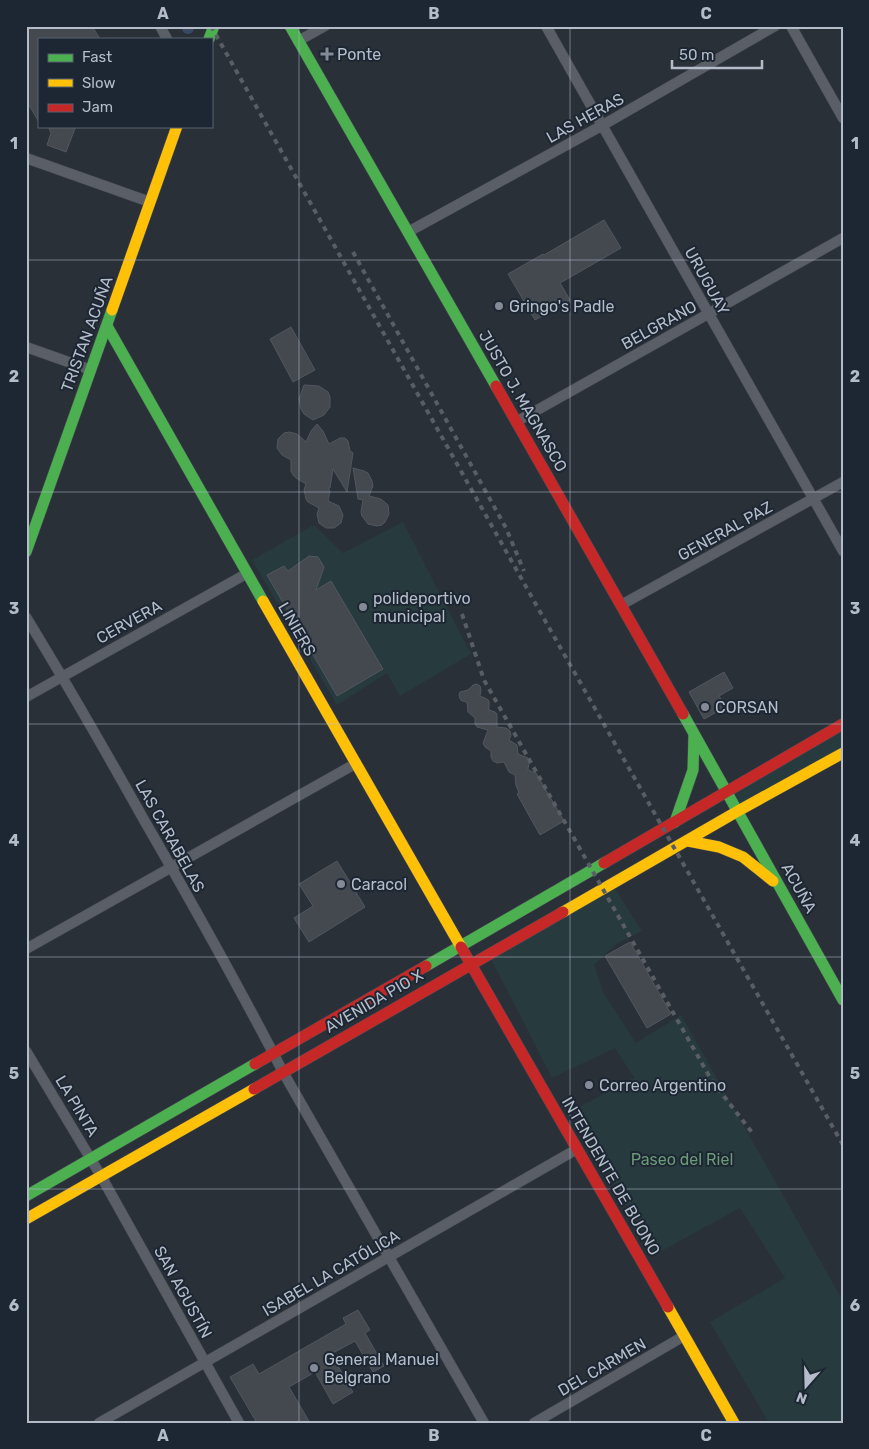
<svg xmlns="http://www.w3.org/2000/svg" width="869" height="1449" font-family="Rubik,sans-serif">
<rect width="100%" height="100%" fill="#2a3038"/>
<!-- green -->
<g fill="#273a3e">
<path d="M403,522L471,654L400,696L387,673L337,705L252,560L314,525L343,553Z"/>
<path d="M843,724V753L738,811L727,791Z"/>
<path d="M612,884L642,931L616,944L594,965L604,994L636,1043L681,1015L843,1301V1423H769L710,1322L785,1278L740,1208L654,1255L575,1109L634,1078L615,1048L552,1078L489,955Z"/>
</g>
<g fill="none" stroke-linecap="round" stroke-linejoin="round">
<!-- canal -->
<path stroke="#384963" stroke-width="12" d="M187,26L188,28"/>
</g>
<!-- building -->
<g fill="#444950" stroke="#52575f">
<path d="M26,26H92L100,39H39V122L26,100Z"/>
<path d="M48,126H76L66,152L47,145L51,133Z"/>
<path d="M604,220L621,248L560,283L570,300L535,320L508,274L543,254L544,255Z"/>
<path d="M291,327L315,370L293,382L270,339Z"/>
<path d="M304,385L319,386L328,392L330,397V407L324,415L313,420L304,414L301,409L299,399Z"/>
<path d="M317,424L323,431L329,444L340,438H345L348,441L350,451L353,453L347,492L333,469L330,488H328L330,491L328,501L339,506L343,515L341,523L334,528H326L319,523L317,514L319,508L308,502L306,499L304,490L306,484L296,478L293,475L291,471V460L282,455L277,448L278,439L284,433L289,432L297,434L306,442L311,431Z"/>
<path d="M353,468L364,471L368,473L372,481L373,486L369,496L381,499L388,505L389,514L385,522L382,525L377,526L368,524L362,516L361,512L363,500L358,499Z"/>
<path d="M309,556L318,557L324,567L316,590L331,581L383,669L337,696L267,575L284,566L288,571Z"/>
<path d="M724,672L733,688L719,696L726,707L704,719L689,692Z"/>
<path d="M477,684L480,686L481,690L480,696L487,699L489,701V710L495,712L497,714V727L506,728L510,731L511,735L509,740L517,745L518,754L528,758L529,762L528,770L536,773L564,821L540,835L517,794L519,793L516,785L515,775L509,772L504,762L497,763L493,761L491,757V751L485,747L483,743L488,730L477,727L475,724V718L468,712L467,702L462,701L460,699L459,695L460,692L468,690L473,685Z"/>
<path d="M337,861L365,907L309,942L294,918L313,906L299,884Z"/>
<path d="M630,942L671,1014L647,1028L605,956Z"/>
<path d="M358,1310L370,1330L365,1333L384,1366L373,1372L355,1341L331,1354L353,1392L333,1404L315,1372L289,1387L310,1423H257L230,1377L253,1364L259,1374L346,1324L343,1318Z"/>
</g>
<g fill="none" stroke-linecap="round" stroke-linejoin="round">
<defs>
<g id="street">
<path d="M160,26L167,39"/>
<path d="M546,26C646,200 743,376 843,551"/>
<path d="M791,26L843,118"/>
<path d="M298,41L325,26"/>
<path d="M26,158L150,202"/>
<path d="M408,232L603,125L775,26"/>
<path d="M26,347L91,370"/>
<path d="M516,422L843,238"/>
<path d="M621,605L843,482"/>
<path d="M26,617C67,684 106,752 144,820C192,903 239,987 283,1072L484,1423"/>
<path d="M26,697L246,574"/>
<path d="M26,949L355,764"/>
<path d="M26,1051L101,1176L239,1423"/>
<path d="M99,1423L577,1149"/>
<path d="M534,1423L684,1336"/>
</g>
<g id="fast">
<path d="M290,26L496,386"/>
<path d="M209,39L214,26"/>
<path d="M107,326L263,601"/>
<path d="M26,552L112,310"/>
<path d="M683,714L843,1000"/>
<path d="M675,822L693,770L694,735"/>
<path d="M426,966L604,863"/>
<path d="M26,1196L255,1064"/>
</g>
<g id="slow">
<path d="M112,310L177,126"/>
<path d="M263,601L461,947"/>
<path d="M688,841L719,847L743,857L773,881"/>
<path d="M563,912L738,811L843,753"/>
<path d="M26,1219L254,1089"/>
<path d="M668,1307L734,1423"/>
</g>
<g id="jam">
<path d="M496,386L683,714"/>
<path d="M604,863L843,724"/>
<path d="M461,947L668,1307"/>
<path d="M255,1064L426,966"/>
<path d="M254,1089L563,912"/>
</g>
</defs>
<!-- street casing -->
<use href="#street" stroke="#484c53" stroke-width="11"/>
<!-- fast casing -->
<use href="#fast" stroke="#484c53" stroke-width="12"/>
<!-- slow casing -->
<use href="#slow" stroke="#484c53" stroke-width="12"/>
<!-- jam casing -->
<use href="#jam" stroke="#484c53" stroke-width="12"/>
<!-- street -->
<use href="#street" stroke="#5a5e66" stroke-width="10"/>
<!-- fast -->
<use href="#fast" stroke="#4caf50" stroke-width="11"/>
<!-- slow -->
<use href="#slow" stroke="#ffc107" stroke-width="11"/>
<!-- jam -->
<use href="#jam" stroke="#c62828" stroke-width="11"/>
<!-- rail -->
<g stroke="#595d64" stroke-width="4" stroke-dasharray="5 5" stroke-linecap="butt">
<path d="M211,26L543,617L843,1145"/>
<path d="M353,252L506,528L524,571"/>
<path d="M462,614L484,680L712,1081L754,1135"/>
</g>
</g>
<!-- grid -->
<path fill="none" stroke="#b4bcc9" stroke-width="1" stroke-opacity="0.55" d="M299,26V1423M570,26V1423M26,260H843M26,492H843M26,724H843M26,957H843M26,1189H843"/>
<!-- markers -->
<g fill="#848b96" stroke="#1d2633" stroke-width="2">
<path d="M324.5 46.5h5v5h5v5h-5v5h-5v-5h-5v-5h5z"/>
<circle cx="499" cy="306" r="5"/>
<circle cx="363" cy="607" r="5"/>
<circle cx="705" cy="707" r="5"/>
<circle cx="341" cy="884" r="5"/>
<circle cx="589" cy="1085" r="5"/>
<circle cx="314" cy="1368" r="5"/>
</g>
<g text-anchor="middle" dominant-baseline="central" stroke-width="4" stroke-linejoin="round" paint-order="stroke">
<!-- poi labels -->
<g font-size="16" fill="#b4bcc9" stroke="#1d2633" text-anchor="start">
<text x="337" y="54">Ponte</text>
<text x="509" y="306">Gringo's Padle</text>
<text x="373" y="598">polideportivo<tspan x="373" dy="18">municipal</tspan></text>
<text x="715" y="707">CORSAN</text>
<text x="351" y="884">Caracol</text>
<text x="599" y="1085">Correo Argentino</text>
<text x="324" y="1359">General Manuel<tspan x="324" dy="18">Belgrano</tspan></text>
</g>
<!-- street labels -->
<g font-size="16" fill="#b4bcc9" stroke="#1d2633">
<text transform="translate(585 118) rotate(-29)">LAS HERAS</text>
<text transform="translate(707 281) rotate(61)">URUGUAY</text>
<text transform="translate(659 325) rotate(-29)">BELGRANO</text>
<text transform="translate(87 334) rotate(-70)">TRISTAN ACUÑA</text>
<text transform="translate(523 401) rotate(60)">JUSTO J. MAGNASCO</text>
<text transform="translate(725 531) rotate(-29)">GENERAL PAZ</text>
<text transform="translate(129 622) rotate(-29)">CERVERA</text>
<text transform="translate(297 629) rotate(60)">LINIERS</text>
<text transform="translate(170 836) rotate(61)">LAS CARABELAS</text>
<text transform="translate(799 888) rotate(61)">ACUÑA</text>
<text transform="translate(374 1001) rotate(-30)">AVENIDA PIO X</text>
<text transform="translate(77 1106) rotate(59)">LA PINTA</text>
<text transform="translate(611 1176) rotate(60)">INTENDENTE DE BUONO</text>
<text transform="translate(331 1273) rotate(-30)">ISABEL LA CATÓLICA</text>
<text transform="translate(183 1292) rotate(61)">SAN AGUSTÍN</text>
<text transform="translate(602 1367) rotate(-30)">DEL CARMEN</text>
</g>
<!-- park labels -->
<g font-size="16" fill="#6b9a76" stroke="#1d2633">
<text x="682" y="1159">Paseo del Riel</text>
</g>
</g>
<!-- border -->
<rect width="869" height="1449" fill="none" stroke="#1d2633" stroke-width="55"/>
<!-- legend -->
<rect x="38" y="38" width="175" height="90" fill="#1d2633" stroke="#59626f"/>
<rect x="48" y="54" width="25" height="8" fill="#4caf50" stroke="#59626f"/>
<text x="82" y="62" font-size="15" fill="#b4bcc9">Fast</text>
<rect x="48" y="79" width="25" height="8" fill="#ffc107" stroke="#59626f"/>
<text x="82" y="88" font-size="15" fill="#b4bcc9">Slow</text>
<rect x="48" y="104" width="25" height="8" fill="#c62828" stroke="#59626f"/>
<text x="82" y="112" font-size="15" fill="#b4bcc9">Jam</text>
<!-- north arrow -->
<g transform="translate(806 1386) rotate(200)" stroke="#1d2633" stroke-width="4" paint-order="stroke">
<path d="M0-4L9 19L0 12L-9 19Z" fill="#b4bcc9"/>
<text y="-8" font-size="14" font-weight="bold" text-anchor="middle" fill="#b4bcc9">N</text>
</g>
<!-- scale -->
<path d="M672 60v8h90v-8" fill="none" stroke="#b4bcc9" stroke-width="2.5"/>
<text x="679" y="60" font-size="15" fill="#b4bcc9" stroke="#1d2633" stroke-width="4" paint-order="stroke">50 m</text>
<rect x="28" y="28" width="814" height="1394" fill="none" stroke="#b4bcc9" stroke-width="2"/>
<g font-size="16" text-anchor="middle" font-weight="bold" fill="#b4bcc9">
<text x="163" y="19">A</text>
<text x="434" y="19">B</text>
<text x="706" y="19">C</text>
<text x="14" y="149">1</text>
<text x="855" y="149">1</text>
<text x="14" y="382">2</text>
<text x="855" y="382">2</text>
<text x="14" y="614">3</text>
<text x="855" y="614">3</text>
<text x="14" y="846">4</text>
<text x="855" y="846">4</text>
<text x="14" y="1079">5</text>
<text x="855" y="1079">5</text>
<text x="14" y="1311">6</text>
<text x="855" y="1311">6</text>
<text x="163" y="1441">A</text>
<text x="434" y="1441">B</text>
<text x="706" y="1441">C</text>
</g>
</svg>
